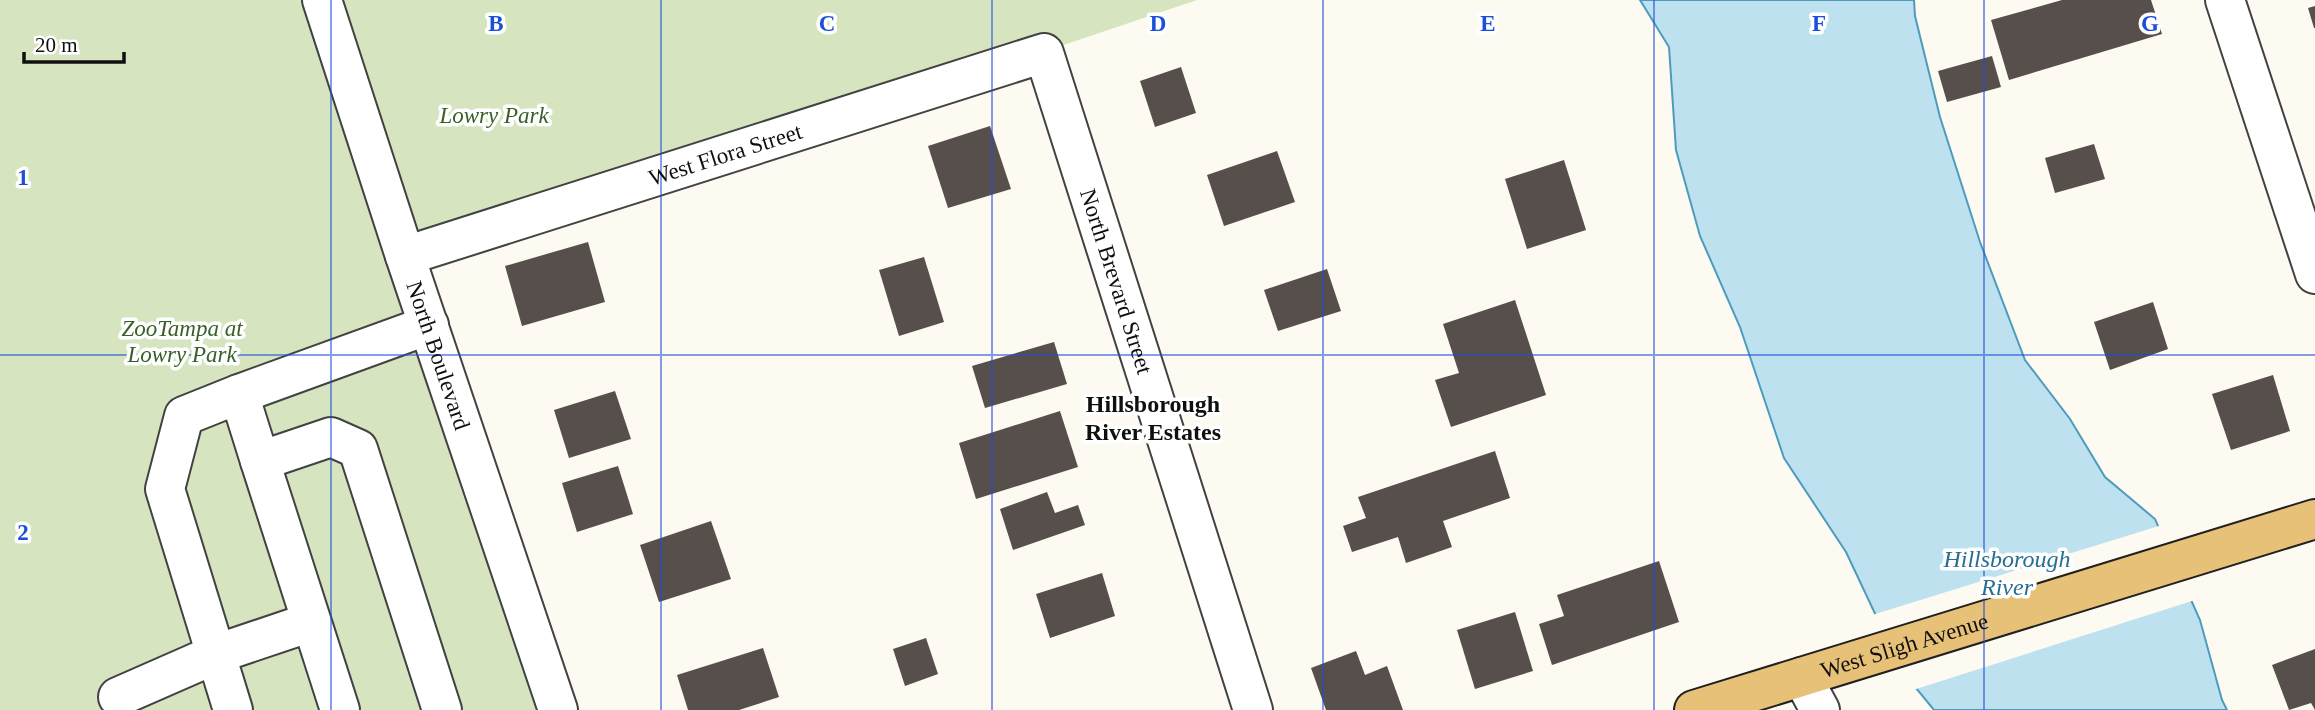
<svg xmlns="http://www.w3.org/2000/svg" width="2315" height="710" font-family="'Times New Roman',serif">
<rect width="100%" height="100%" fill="#fdfaf2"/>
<!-- green -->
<g fill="#d6e4bf">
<path d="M0,0H304L540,710H0Z"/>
<path d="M335,0H1197L419,262Z"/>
</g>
<!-- water -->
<path fill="#bde1ef" stroke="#4d9bbd" stroke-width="2" d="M1640,0H1914L1915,16L1940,117L1980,242L2025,360L2070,419L2105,477L2155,519L2200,620L2222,700L2227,710H1934L1902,671L1846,552L1784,458L1740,327L1700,236L1676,150L1669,47Z"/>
<!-- pier -->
<path fill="#fdfaf2" d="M2162,525L2195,600L1913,690L1899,673L1872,615Z"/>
<!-- building -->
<g fill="#564f4c">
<path d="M2062,0H2151L2162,34L2009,80L1991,20Z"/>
<path d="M2315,6V28H2314L2308,8Z"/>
<path d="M1992,56L2001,87L1947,102L1938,71Z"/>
<path d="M1181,67L1196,113L1155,127L1140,81Z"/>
<path d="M990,126L1011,189L948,208L928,146Z"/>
<path d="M2094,144L2105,179L2055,193L2045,158Z"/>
<path d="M1277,151L1295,202L1224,226L1207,175Z"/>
<path d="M1564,160L1586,230L1527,249L1505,179Z"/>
<path d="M588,242L605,302L522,326L505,266Z"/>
<path d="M924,257L944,322L899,336L879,270Z"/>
<path d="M1327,269L1341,311L1278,331L1264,290Z"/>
<path d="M1515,300L1546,395L1451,427L1435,380L1459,373L1443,324Z"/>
<path d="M2153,302L2168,349L2110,370L2094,322Z"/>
<path d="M1054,342L1067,384L985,408L972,366Z"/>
<path d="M2273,375L2290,431L2231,450L2212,394Z"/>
<path d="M615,391L631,439L569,458L554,410Z"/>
<path d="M1060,411L1078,467L976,499L959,443Z"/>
<path d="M1495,451L1510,498L1443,521L1452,547L1406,563L1398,537L1352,552L1343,526L1366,518L1358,497Z"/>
<path d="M618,466L633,514L577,532L562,483Z"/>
<path d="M1047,492L1055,513L1078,505L1085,525L1013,550L1000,509Z"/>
<path d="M711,521L731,579L659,602L640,545Z"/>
<path d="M1659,561L1679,622L1552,665L1539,624L1564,616L1557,595Z"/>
<path d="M1102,573L1115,616L1050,638L1036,594Z"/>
<path d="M1515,612L1533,671L1475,689L1457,630Z"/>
<path d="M926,638L938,674L905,686L893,649Z"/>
<path d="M763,648L779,697L739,710H688L677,675Z"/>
<path d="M2315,649V710L2311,703L2289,710L2272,665Z"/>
<path d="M1356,651L1365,675L1387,666L1403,710H1326L1311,668Z"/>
</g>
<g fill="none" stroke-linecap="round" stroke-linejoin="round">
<defs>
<g id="minor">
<path id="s1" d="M322,0L405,256L558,710"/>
<path d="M2225,0L2315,274"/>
<path id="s2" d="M405,256L1044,53L1253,710"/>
<path d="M239,394L260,461L331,437L358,449L442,710"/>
<path d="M260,461L340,710"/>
<path d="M1802,677L1820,710"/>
<path d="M118,697L216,654L311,622"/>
<path d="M233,710L165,489L184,416L239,394L429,325"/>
</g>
<g id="major">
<path id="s3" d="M1694,710L2315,519"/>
</g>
</defs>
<!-- minor casing -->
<use href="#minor" stroke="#424242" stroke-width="42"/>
<!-- major casing -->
<use href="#major" stroke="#202020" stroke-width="42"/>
<!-- minor -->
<use href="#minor" stroke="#fff" stroke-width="38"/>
<!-- major -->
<use href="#major" stroke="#e8c178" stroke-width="38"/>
</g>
<!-- grid -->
<path fill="none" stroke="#1d4ed8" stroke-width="2" stroke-opacity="0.55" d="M331,0V710M661,0V710M992,0V710M1323,0V710M1654,0V710M1984,0V710M0,355H2315"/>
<g text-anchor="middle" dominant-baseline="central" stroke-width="7" stroke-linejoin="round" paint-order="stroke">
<!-- park labels -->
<g font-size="23" font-style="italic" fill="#385f27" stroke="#fff">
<text x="494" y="115">Lowry Park</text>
<text x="182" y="328">ZooTampa at<tspan x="182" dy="26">Lowry Park</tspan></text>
</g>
<!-- street labels -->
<g font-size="23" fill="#0f0f0f" stroke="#fff">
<text stroke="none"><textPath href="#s2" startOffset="336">West Flora Street</textPath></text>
<text stroke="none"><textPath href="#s2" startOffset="910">North Brevard Street</textPath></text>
<text stroke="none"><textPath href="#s1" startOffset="374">North Boulevard</textPath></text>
<text stroke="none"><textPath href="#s3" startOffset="220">West Sligh Avenue</textPath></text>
</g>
<!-- neighbourhood labels -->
<g font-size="24" font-weight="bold" fill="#0f0f0f" stroke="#fff">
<text x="1153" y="404">Hillsborough<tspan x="1153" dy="28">River Estates</tspan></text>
</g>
<!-- water labels -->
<g font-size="24" font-style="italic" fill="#276e91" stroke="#fff">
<text x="2007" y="559">Hillsborough<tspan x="2007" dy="28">River</tspan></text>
</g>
</g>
<g font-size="23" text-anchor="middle" font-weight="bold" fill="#1d4ed8" stroke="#fff" stroke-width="7" stroke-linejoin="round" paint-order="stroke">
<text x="496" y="31">B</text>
<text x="827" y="31">C</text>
<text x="1158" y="31">D</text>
<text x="1488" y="31">E</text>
<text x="1819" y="31">F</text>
<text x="2150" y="31">G</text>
<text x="23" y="185">1</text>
<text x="23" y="540">2</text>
</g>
<!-- scale -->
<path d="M24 52v10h100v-10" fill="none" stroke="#0f0f0f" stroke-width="3.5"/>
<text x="35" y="52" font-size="21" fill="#0f0f0f" stroke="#ffffff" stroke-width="5" paint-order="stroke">20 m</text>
</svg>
